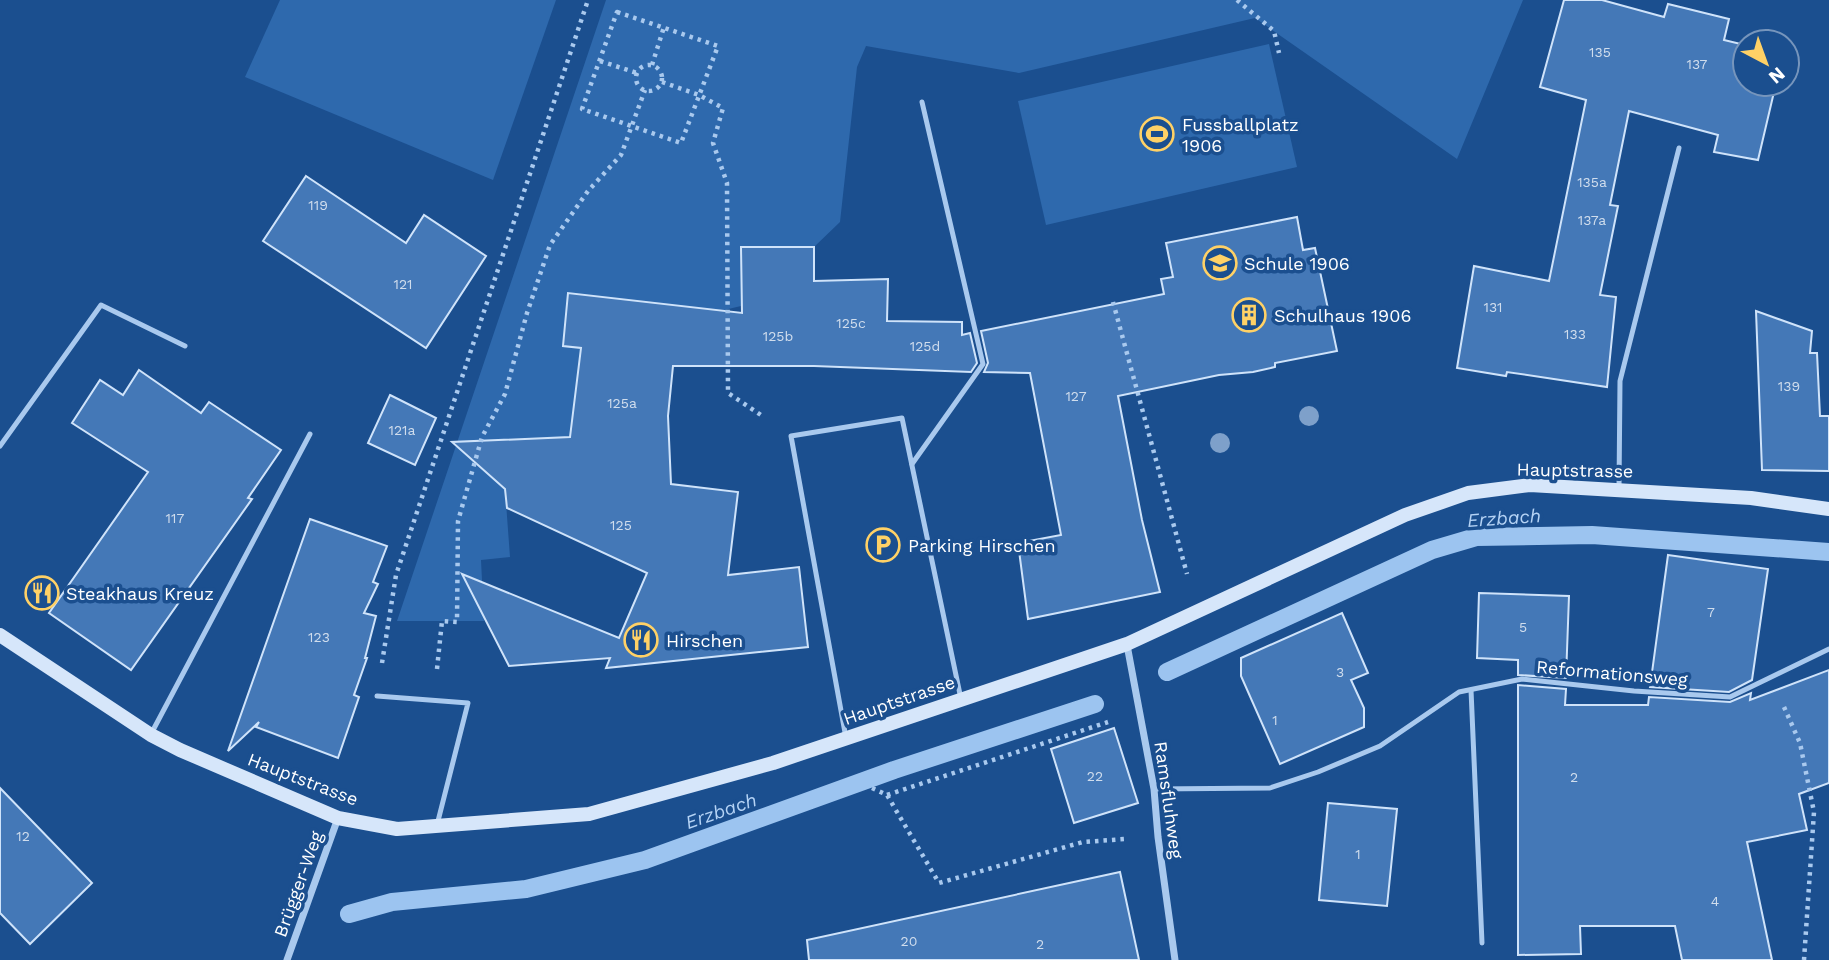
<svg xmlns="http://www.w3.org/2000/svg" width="1829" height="960" font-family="'Work Sans',sans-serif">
<rect width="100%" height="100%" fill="#1b4f8f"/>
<!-- green -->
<g fill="#2e69ad">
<path d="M280,0H556L493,180L245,77Z"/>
<path d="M606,0H1523L1457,159L1255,18L1019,73L866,46L857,67L840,222L814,247H741V306L720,311L568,294L563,346L581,348L570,442L505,489L510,557L481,560L484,621H397Z"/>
<path d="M1269,44L1297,167L1046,225L1018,101Z"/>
</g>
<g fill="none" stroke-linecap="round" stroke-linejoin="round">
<!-- stream -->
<g stroke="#9cc4f0" stroke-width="18">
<path d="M1167,672L1432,550L1476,537L1592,535L1829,552"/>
<path d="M349,914L392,902L526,889L645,860L894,770L1095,704"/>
</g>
</g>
<!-- building -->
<g fill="#4478b7" stroke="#cfe3fa" stroke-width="2">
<path d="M1564,0H1602L1664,17L1668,4L1729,19L1724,40L1745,45V85L1774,92L1758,160L1714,152L1718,135L1629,111L1610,205L1618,206L1600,295L1616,297L1607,387L1507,372L1506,376L1457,368L1474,266L1549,281L1586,100L1540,87Z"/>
<path d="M306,176L406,243L424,215L486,256L426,348L263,241Z"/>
<path d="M1297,217L1303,250L1315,248L1337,351L1275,363V367L1253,372L1219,375L1118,396L1142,520L1160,592L1028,619L1018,543L1061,535L1030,373L984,372L988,363L981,331L1164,294L1161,279L1173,277L1166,243Z"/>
<path d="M741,247H814V281L888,279L887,321L962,322V335L970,333L977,363L971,372L814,366H673L668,416L671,484L738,492L728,575L799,567L808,647L606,668L610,658L509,666L462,574L619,638L647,573L507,508L505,489L452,442L570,437L581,348L563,346L568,293L742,313Z"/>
<path d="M1756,311L1812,331L1810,353H1817L1820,416H1829V471L1762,470Z"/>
<path d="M139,370L201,413L209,402L281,450L248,498L252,499L131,670L49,613L148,472L72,423L100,380L123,395Z"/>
<path d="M390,395L436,418L415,465L368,443Z"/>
<path d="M310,519L387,546L373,582L378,584L364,613L376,616L365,658H367L354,695L359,697L338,758L256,727L259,722L228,751Z"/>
<path d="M1668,555L1768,569L1752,680L1729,692L1650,687Z"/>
<path d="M1479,593L1569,596L1566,678L1518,675V660L1477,658Z"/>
<path d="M1342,613L1368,673L1351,680L1364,708V727L1280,764L1241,676V658Z"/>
<path d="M1829,670V783L1799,794L1807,830L1747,842L1772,960H1682L1675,926H1580L1581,954L1518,955V685L1566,689L1565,705H1648L1649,697L1730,702L1751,693L1750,700Z"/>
<path d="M1114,728L1138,803L1074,823L1051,749Z"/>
<path d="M0,788L92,883L30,944L0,913Z"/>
<path d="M1328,803L1397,809L1387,906L1319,900Z"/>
<path d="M1120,872L1139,960H809L807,940Z"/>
</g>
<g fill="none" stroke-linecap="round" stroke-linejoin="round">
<!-- path -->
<g stroke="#a9c9ee" stroke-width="4.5" stroke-dasharray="3.5 5" stroke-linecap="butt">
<path d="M1237,0L1274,31L1279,53"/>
<path d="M617,12L718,46L681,143L582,109Z"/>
<path d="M600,61L637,73"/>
<path d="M652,65L664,27"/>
<circle cx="649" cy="78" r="13"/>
<path d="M662,82L699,95L723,108L713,143L727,183L728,393L764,417"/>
<path d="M1113,302L1187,574"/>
<path d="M382,663L396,575L588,0"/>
<path d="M437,669L442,621L457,622L458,521L482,437L505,394L527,313L550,245L588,191L621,155L645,90"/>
<path d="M1784,707L1800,743L1814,812L1804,960"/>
<path d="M872,788L887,795L939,883L1083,842L1125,839"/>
<path d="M887,795L1108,722"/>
</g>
<!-- service -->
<g stroke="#a9c9ee" stroke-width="5">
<path d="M0,446L101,305L185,346"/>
<path d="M912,464L983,364L922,102"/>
<path d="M1619,488L1620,381L1679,148"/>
<path d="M1471,690L1482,943"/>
<path d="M377,696L468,703L437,825"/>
<path d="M151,734L310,434"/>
<path d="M846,738L791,436L902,418L961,699"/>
<path d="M1154,789L1270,788L1318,772L1380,746L1459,692L1522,679L1634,691L1730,697L1829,649"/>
</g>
<!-- minor -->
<g stroke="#a9c9ee" stroke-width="7">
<path d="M1127,645L1154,789L1158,837L1175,960"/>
<path d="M287,960L338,818"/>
</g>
<!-- secondary -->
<path stroke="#d6e6fa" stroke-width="14" d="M0,635L151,735L180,750L338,818L397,829L589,814L773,763L1127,644L1405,515L1468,493L1530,485L1751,498L1829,509"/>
</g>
<!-- trees -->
<g fill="#7ea0ca">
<circle cx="1309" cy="416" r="10"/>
<circle cx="1220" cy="443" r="10"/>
</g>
<!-- icons -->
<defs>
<symbol id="stadium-ring" viewBox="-11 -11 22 22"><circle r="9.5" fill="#1b4f8f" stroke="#ffd166" stroke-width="1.5"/><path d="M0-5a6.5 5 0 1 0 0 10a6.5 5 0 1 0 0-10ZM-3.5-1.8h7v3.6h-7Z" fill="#ffd166"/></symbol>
<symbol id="school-ring" viewBox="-11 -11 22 22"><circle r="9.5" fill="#1b4f8f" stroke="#ffd166" stroke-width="1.5"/><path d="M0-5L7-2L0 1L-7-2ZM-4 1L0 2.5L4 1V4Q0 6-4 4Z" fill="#ffd166"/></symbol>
<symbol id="building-ring" viewBox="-11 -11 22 22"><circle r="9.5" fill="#1b4f8f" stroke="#ffd166" stroke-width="1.5"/><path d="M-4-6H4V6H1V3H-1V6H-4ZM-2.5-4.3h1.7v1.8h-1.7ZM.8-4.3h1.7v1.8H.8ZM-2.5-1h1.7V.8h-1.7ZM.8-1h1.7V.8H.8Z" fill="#ffd166"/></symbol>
<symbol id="parking-ring" viewBox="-11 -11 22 22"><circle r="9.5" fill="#1b4f8f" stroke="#ffd166" stroke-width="1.5"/><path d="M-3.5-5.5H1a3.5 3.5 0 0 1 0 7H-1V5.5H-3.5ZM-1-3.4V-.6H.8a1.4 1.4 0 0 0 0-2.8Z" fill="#ffd166"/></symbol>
<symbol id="restaurant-ring" viewBox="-11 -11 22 22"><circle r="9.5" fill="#1b4f8f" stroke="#ffd166" stroke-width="1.5"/><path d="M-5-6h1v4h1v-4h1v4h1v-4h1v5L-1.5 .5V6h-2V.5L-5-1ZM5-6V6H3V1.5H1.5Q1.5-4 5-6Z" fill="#ffd166"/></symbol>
</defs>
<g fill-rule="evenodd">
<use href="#stadium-ring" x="1138" y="115" width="38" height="38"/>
<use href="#school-ring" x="1201" y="244" width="38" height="38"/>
<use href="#building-ring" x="1230" y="296" width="38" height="38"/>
<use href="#parking-ring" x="864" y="526" width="38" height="38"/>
<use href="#restaurant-ring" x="23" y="574" width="38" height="38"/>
<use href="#restaurant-ring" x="622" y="621" width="38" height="38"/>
</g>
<g text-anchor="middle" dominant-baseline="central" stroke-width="7" stroke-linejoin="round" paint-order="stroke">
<!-- number labels -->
<g font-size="14" fill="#d0dded">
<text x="1600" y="52">135</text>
<text x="1697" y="64">137</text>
<text x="1592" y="182">135a</text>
<text x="318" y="205">119</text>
<text x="1592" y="220">137a</text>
<text x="403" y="284">121</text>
<text x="1493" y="307">131</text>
<text x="851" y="323">125c</text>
<text x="1575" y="334">133</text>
<text x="778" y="336">125b</text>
<text x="925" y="346">125d</text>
<text x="1789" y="386">139</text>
<text x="1076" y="396">127</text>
<text x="622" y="403">125a</text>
<text x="402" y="430">121a</text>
<text x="175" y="518">117</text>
<text x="621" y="525">125</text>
<text x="1711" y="612">7</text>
<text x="1523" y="627">5</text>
<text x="319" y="637">123</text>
<text x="1340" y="672">3</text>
<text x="1275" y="720">1</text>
<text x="1095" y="776">22</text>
<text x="1574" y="777">2</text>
<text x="23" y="836">12</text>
<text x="1358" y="854">1</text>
<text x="1715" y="901">4</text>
<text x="909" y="941">20</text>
<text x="1040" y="944">2</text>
</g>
<!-- poi labels -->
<g font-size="18" fill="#fff" stroke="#1b4f8f" text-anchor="start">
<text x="1182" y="124">Fussballplatz<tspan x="1182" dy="21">1906</tspan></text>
<text x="1244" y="263">Schule 1906</text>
<text x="1274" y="315">Schulhaus 1906</text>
<text x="908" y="545">Parking Hirschen</text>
<text x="66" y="593">Steakhaus Kreuz</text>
<text x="666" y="640">Hirschen</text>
</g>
<!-- street labels -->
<g font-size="18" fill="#fff" stroke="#1b4f8f">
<text transform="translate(1575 470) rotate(1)">Hauptstrasse</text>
<text transform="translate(1612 673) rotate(5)">Reformationsweg</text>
<text transform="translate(899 700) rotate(-19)">Hauptstrasse</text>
<text transform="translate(303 779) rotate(21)">Hauptstrasse</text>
<text transform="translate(1169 800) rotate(82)">Ramsfluhweg</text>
<text transform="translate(298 884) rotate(-70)">Brügger-Weg</text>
</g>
<!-- water labels -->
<g font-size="19" font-style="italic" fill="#b5d3f5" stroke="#1b4f8f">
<text transform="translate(1504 518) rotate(-4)">Erzbach</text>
<text transform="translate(721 811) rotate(-19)">Erzbach</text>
</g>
</g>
<!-- north arrow -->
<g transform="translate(1766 63) rotate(139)"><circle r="33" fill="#1b4f8f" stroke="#7695bc" stroke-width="2"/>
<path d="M0-5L12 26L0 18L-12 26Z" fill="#ffd166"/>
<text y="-10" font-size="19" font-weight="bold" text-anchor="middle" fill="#ffffff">N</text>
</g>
</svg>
